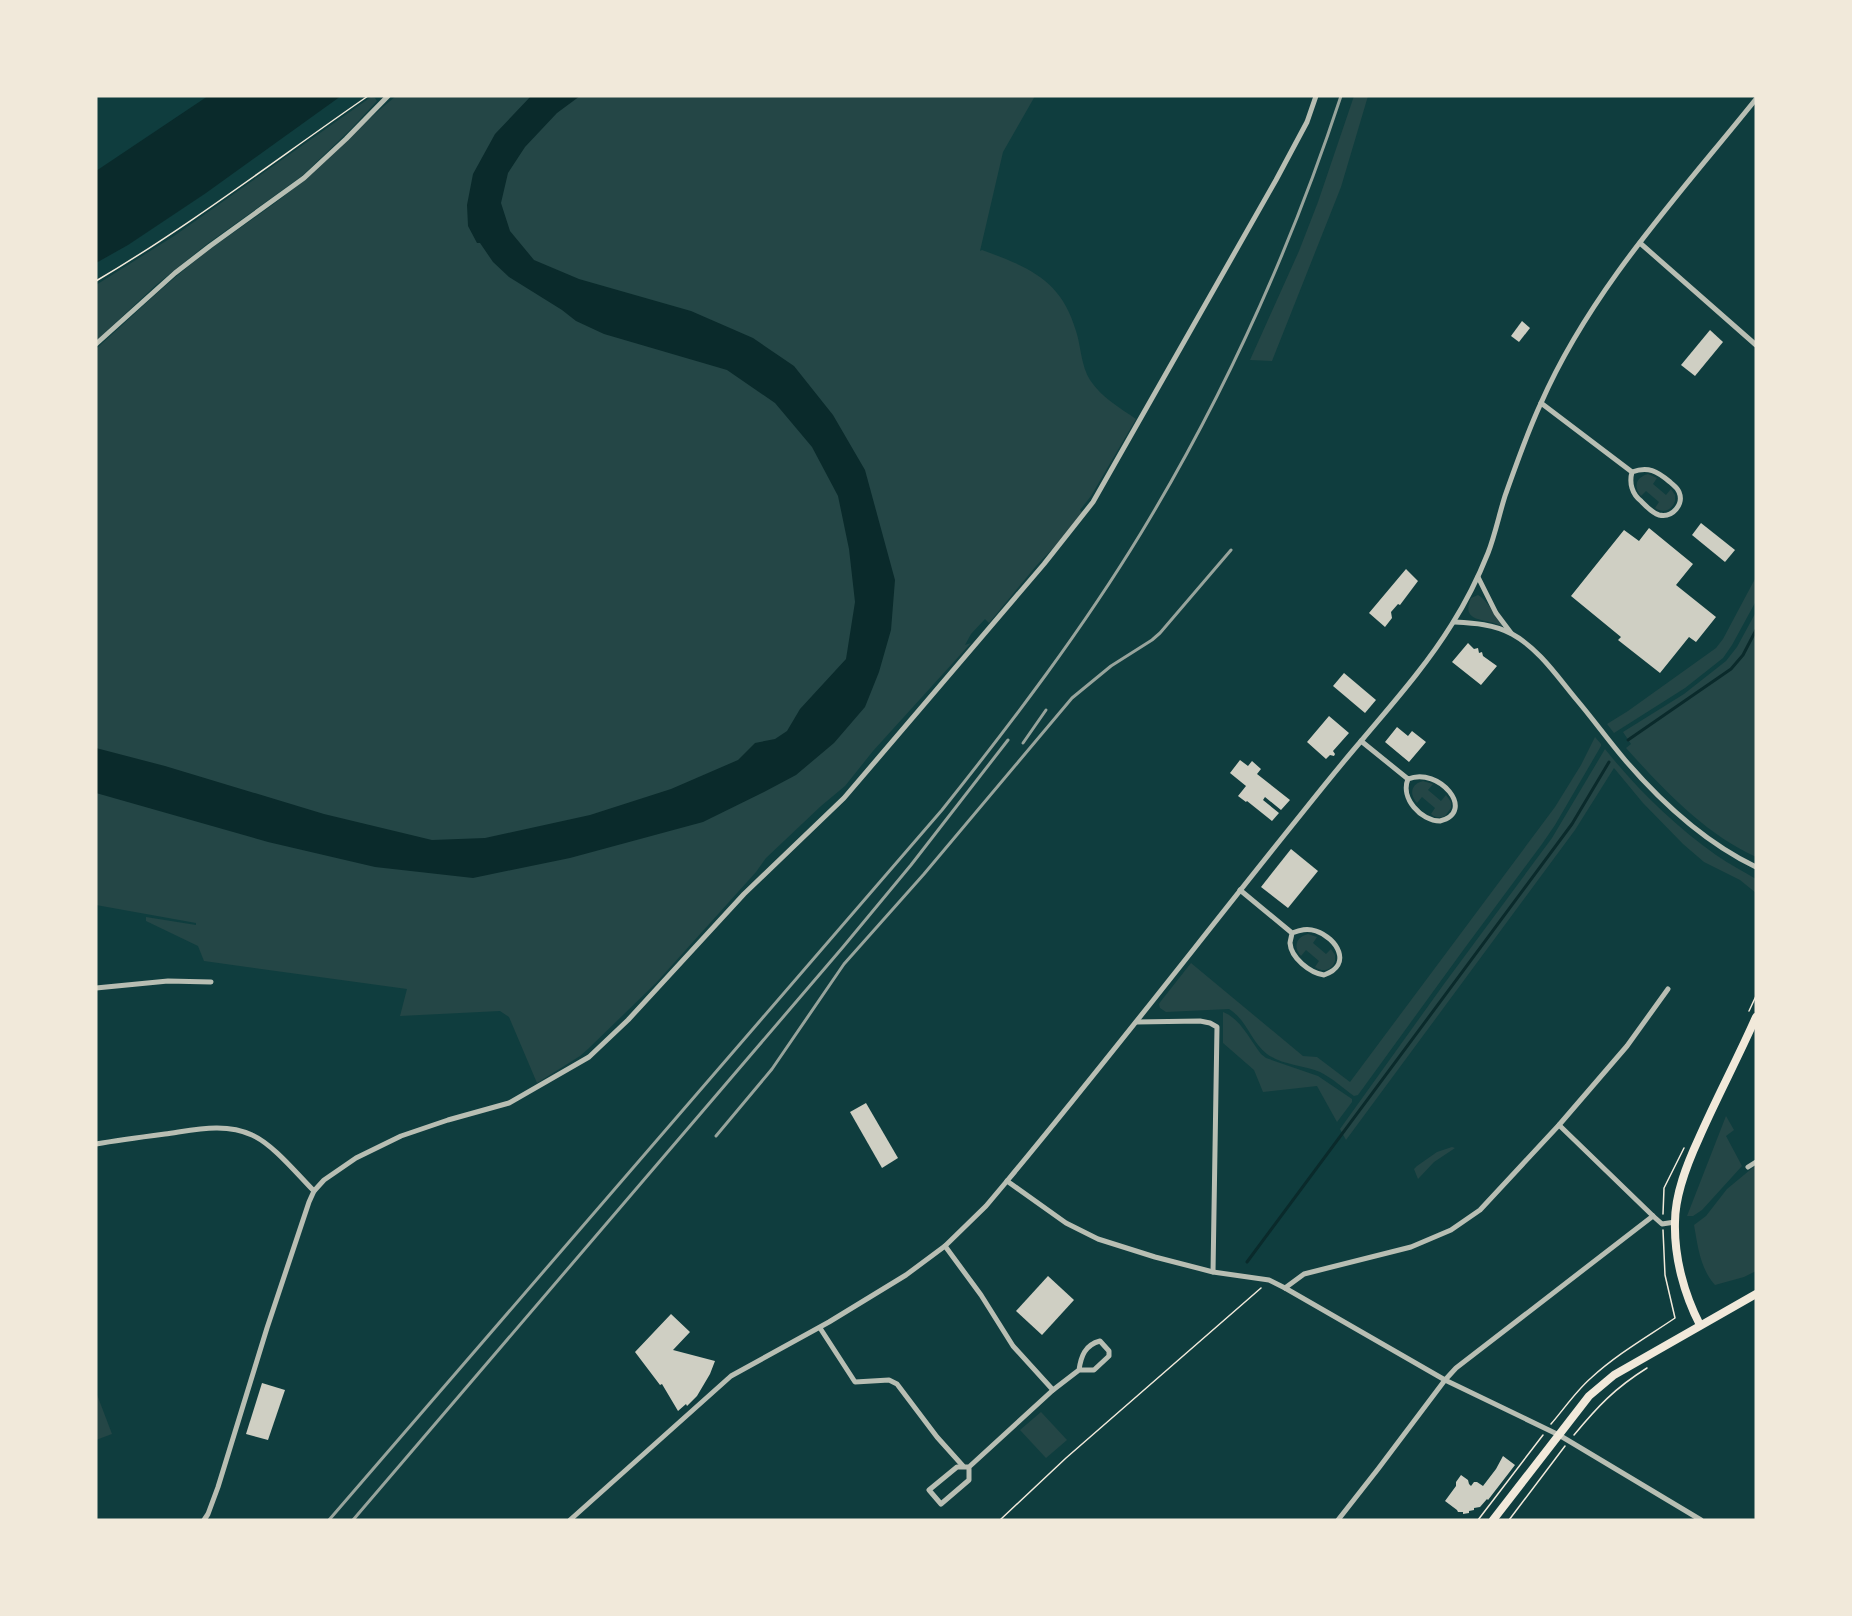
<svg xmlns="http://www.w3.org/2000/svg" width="1852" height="1616" font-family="Poppins,sans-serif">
<rect width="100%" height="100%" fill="#0f3d3e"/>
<!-- green -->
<g fill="#244646">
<path d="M396,96H1035L1003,152L980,251L982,250C1028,267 1061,279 1076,331C1081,346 1081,366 1090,380C1101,397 1120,408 1136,419L1091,496L1080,510L1085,515L1036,566L989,623L985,619L971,634L965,645L971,643L873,751L845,786L821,806L766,858L756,872L656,983L588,1049L580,1056L537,1083L509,1017L500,1011L400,1016L407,989L204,961L198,946L146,921V917L196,925V923L96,905V349C133,316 169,280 209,250C239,228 269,209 298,185C332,157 361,124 396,96Z"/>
<path d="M1354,96H1368L1341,187L1272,361L1250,360L1299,251L1318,202Z"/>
<path d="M371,97L375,98L377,101L351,129L302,176L207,244L156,285L96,341V285L174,236Z"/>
<path d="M1648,474L1657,478L1653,484L1666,495L1671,489L1675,495V501C1672,511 1663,513 1655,508L1659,502L1646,491L1641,496C1633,487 1636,477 1648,474Z"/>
<path d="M1756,577V601L1732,645L1723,658L1685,688L1614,733L1607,724L1628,711L1716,648L1723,639Z"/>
<path d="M1478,595C1487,600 1495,616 1503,624L1502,626C1485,618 1460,623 1471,598Z"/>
<path d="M1756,612V857C1704,833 1664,790 1626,748L1631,744L1623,732L1684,694L1726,661L1737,647Z"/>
<path d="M1595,737L1601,744V746L1555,825L1542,844L1464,949L1358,1095L1354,1096C1343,1088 1332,1078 1320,1072C1303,1065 1282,1065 1267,1054C1251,1042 1247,1020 1229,1009L1166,1012L1160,1008L1159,1004L1161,1001L1191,963L1303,1056L1317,1057L1350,1082L1555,807L1581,765Z"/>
<path d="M1605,749C1636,788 1675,826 1716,855C1729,864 1743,871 1756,879V893L1740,880L1704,862L1683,844L1643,803L1614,768L1575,830L1346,1140L1340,1129L1444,984L1552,838Z"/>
<path d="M1423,781L1433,784L1428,790L1441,801L1446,795L1451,802V808L1445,816C1440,818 1435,818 1431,814L1435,808L1422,797L1417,803C1409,794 1411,784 1423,781Z"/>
<path d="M1308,934L1317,937L1313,943L1326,954L1331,949L1335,955V961C1332,970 1323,973 1315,967L1319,961L1306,950L1301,956C1293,947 1296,937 1308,934Z"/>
<path d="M1223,1012C1241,1019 1250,1040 1261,1054L1266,1058L1318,1076L1352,1099V1102L1337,1122L1317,1086L1263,1092L1254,1070L1223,1043Z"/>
<path d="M1726,1116L1734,1130L1726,1136L1742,1166L1702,1210L1693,1216H1687Z"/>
<path d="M1452,1147L1455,1148L1434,1162L1418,1179L1414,1169L1417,1166L1437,1152Z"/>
<path d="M1756,1165V1271L1744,1277L1715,1285C1700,1268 1698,1247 1694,1225L1706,1216L1727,1189Z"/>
<path d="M96,1392L112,1434L96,1440Z"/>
<path d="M1041,1412L1067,1440L1046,1458L1020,1430Z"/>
</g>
<!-- water -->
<g fill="#0a2a2b">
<path d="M208,96H341L206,193L128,245L96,263V171Z"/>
<path d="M531,96H580L557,113L525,147L508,173L501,203L510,231L534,260L579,279L691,311L753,338L794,366L833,415L865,470L895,580L891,630L879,672L865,707L834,743L796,775L764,792L703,822L570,858L473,878L375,867L268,842L96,793V748L165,766L324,814L432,840L485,838L590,815L671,789L738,760L755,743L775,739L787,731L800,709L846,659L855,602L849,549L838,496L812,447L775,403L727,370L604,334L576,321L562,310L509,277L493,262L480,243H477L468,226L467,205L473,174L495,134Z"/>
</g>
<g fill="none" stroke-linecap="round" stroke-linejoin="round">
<!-- stream -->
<g stroke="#0a2a2b" stroke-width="3">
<path d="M1628,740L1731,669L1743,655L1756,630"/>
<path d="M1247,1262L1572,824L1609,762"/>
</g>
</g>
<!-- building -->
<g fill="#cfcfc3">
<path d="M1522,321L1530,328L1519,342L1511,336Z"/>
<path d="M1710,330L1723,342L1695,376L1681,365Z"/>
<path d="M1701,523L1735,550L1725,562L1692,535Z"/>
<path d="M1649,528L1693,564L1676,585L1716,617L1696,642L1689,637L1660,673L1618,640L1621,637L1571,596L1624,530L1639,541Z"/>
<path d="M1406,569L1418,581L1400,605L1398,604L1391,612L1392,618L1385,627L1369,613Z"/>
<path d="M1468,643L1474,649L1478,648L1479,653L1482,652L1483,656L1497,666L1481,685L1452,662Z"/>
<path d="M1344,673L1376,700L1365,713L1333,686Z"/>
<path d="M1329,716L1349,733L1333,751L1335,754L1334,756L1330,755L1326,759L1307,742Z"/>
<path d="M1397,727L1408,736L1412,731L1426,742L1409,762L1385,742Z"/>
<path d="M1240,760L1248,766L1252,761L1261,769L1257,774L1290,800L1281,810L1265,797L1263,800L1279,813L1272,821L1247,801L1246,802L1238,796L1246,786L1230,773Z"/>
<path d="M1291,849L1318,871L1288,908L1261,887Z"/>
<path d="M866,1103L898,1158L882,1168L850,1112Z"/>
<path d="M1048,1276L1074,1300L1042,1335L1016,1311Z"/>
<path d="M671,1314L690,1332L673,1350L715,1361L710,1374L697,1396L687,1406L686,1404L678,1411L662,1384L660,1385L635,1352Z"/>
<path d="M262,1383L285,1390L268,1440L246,1434Z"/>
<path d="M1503,1456L1515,1465L1488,1500L1487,1499L1480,1507L1474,1508V1510L1469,1511V1513L1463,1514V1512H1458L1457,1510L1445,1501L1456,1486V1482L1461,1475L1468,1480L1469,1484L1471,1486L1474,1482H1477L1483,1486L1496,1469Z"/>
</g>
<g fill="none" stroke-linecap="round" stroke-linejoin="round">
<!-- path -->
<g stroke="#f1e9da" stroke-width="1.5">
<path d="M96,281C191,225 278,158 368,96"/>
<path d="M1749,1011L1756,996"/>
<path d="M1663,1214L1664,1188L1684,1148"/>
<path d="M1551,1424C1564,1409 1576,1391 1591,1378C1617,1354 1647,1337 1675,1318L1665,1275L1663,1230"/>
<path d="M1574,1435C1598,1406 1615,1388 1647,1368"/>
<path d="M1000,1520L1066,1458L1261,1288"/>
<path d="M1478,1520L1543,1435"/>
<path d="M1509,1520L1565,1446"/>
</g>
<!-- minor -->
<g stroke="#b8beb3" stroke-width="5">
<path d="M1640,243L1756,345"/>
<path d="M96,344L175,273L210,246L304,178L346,139L388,96"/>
<path d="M1541,403L1632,472C1648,466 1657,471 1670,482C1673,485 1677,487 1679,492C1684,504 1673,518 1659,515C1652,513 1646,506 1641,501C1632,494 1629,483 1632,472"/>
<path d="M1478,577L1496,613L1511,633"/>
<path d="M1454,622C1473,623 1494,624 1512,634C1538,648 1557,676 1576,699C1593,719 1608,740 1625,760C1661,802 1706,843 1756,867"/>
<path d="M1361,741L1408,779C1400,798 1421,821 1440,821C1477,812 1439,766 1408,779"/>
<path d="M1240,890L1292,933C1292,934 1290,942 1290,943C1291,958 1310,973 1324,975C1353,965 1337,938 1316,931C1307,928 1300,930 1292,933"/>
<path d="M96,988L168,981L211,982"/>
<path d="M1136,1022L1200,1021L1210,1023L1217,1027L1213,1272"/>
<path d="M1559,1125L1653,1216L1662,1224L1675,1222"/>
<path d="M96,1144C119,1140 142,1137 165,1134C194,1130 225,1122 252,1135C273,1144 298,1175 314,1191"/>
<path d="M1748,1167L1756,1162"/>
<path d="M1007,1181L1066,1223L1098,1239L1155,1257L1213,1272L1269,1280L1285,1288L1445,1380L1559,1435L1701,1520"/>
<path d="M945,1246L981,1295L1013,1346L1053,1390L969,1467H957L929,1490L941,1504L969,1480V1467"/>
<path d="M1285,1288L1304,1274L1411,1247L1451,1230L1480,1210L1559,1125L1627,1046L1668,989"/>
<path d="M820,1328L855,1382L889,1380L897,1384L937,1437L963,1466"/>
<path d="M1053,1390L1079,1370H1094L1109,1356V1351L1100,1341C1085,1345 1081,1356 1079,1370"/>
<path d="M204,1520L208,1514L218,1487L267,1328L309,1202L314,1191L324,1180L356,1158L401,1136L448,1120L509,1103L589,1057L628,1020L744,894L844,798L1044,564L1093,502L1276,180L1307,122L1316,96"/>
<path d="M570,1520L731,1376L829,1322L906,1275L945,1246L986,1206L1007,1181C1102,1067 1193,949 1286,833C1311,802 1336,770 1362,740C1393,703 1426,666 1452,624C1466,602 1478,578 1488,553C1495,535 1499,515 1505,496C1516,465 1527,433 1541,403C1591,289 1679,195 1756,99"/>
<path d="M1338,1520L1378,1469L1445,1380L1456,1368L1653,1216"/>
</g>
<!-- secondary -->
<path stroke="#f1e9da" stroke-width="8" d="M1700,1325C1684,1294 1674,1257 1675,1222C1675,1194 1687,1164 1699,1138C1717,1097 1738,1058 1756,1017"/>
<!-- primary -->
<path stroke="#f1e9da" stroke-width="8" d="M1493,1520L1589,1396L1614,1375L1756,1294"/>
<!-- rail -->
<g stroke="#97a49c" stroke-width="3">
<path d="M1023,743L1046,710"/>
<path d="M716,1136L772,1069L844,964L924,874L1072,698L1111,666L1152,640L1160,633L1231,550"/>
<path d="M329,1520L942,810C1013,721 1082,630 1141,533C1224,396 1291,248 1341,96"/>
<path d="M353,1520L843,947L911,865L1008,740"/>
</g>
</g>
<!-- border -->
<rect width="1852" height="1616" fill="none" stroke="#f1e9da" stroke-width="195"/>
</svg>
